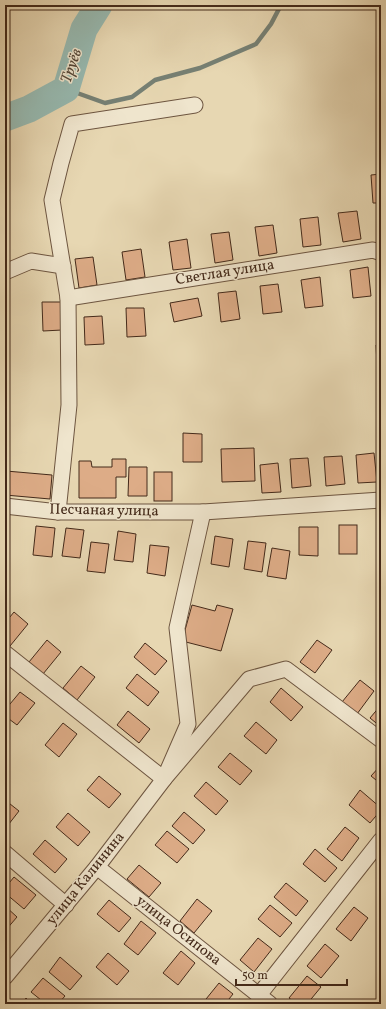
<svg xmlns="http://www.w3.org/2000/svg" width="386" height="1009" font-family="Vollkorn,serif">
<rect width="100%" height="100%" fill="#e7d7b2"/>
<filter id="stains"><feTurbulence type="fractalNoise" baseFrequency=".005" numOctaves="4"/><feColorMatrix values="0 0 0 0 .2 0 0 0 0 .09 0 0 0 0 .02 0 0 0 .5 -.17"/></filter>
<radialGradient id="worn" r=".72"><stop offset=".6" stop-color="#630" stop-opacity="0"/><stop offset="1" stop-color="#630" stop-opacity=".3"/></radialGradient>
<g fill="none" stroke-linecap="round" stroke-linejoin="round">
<!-- stream -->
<path stroke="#768074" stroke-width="4.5" d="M66,89L105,103L132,97L155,80L200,68L256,44L271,24L281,5"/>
<!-- river -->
<path stroke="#97b9b0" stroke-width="27" d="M5,118L29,109L66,89L84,29L99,5"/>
</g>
<!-- building -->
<g fill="#ddac87" stroke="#442a1a">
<path d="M381,174V203H373L371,175Z"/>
<path d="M357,211L361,239L343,242L338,213Z"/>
<path d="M318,217L321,245L303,247L300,219Z"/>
<path d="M273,225L277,253L259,256L255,227Z"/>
<path d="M229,232L233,260L215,263L211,234Z"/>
<path d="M187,239L191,268L173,270L169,242Z"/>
<path d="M141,249L145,277L126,280L122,252Z"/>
<path d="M93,257L97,285L79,288L75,259Z"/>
<path d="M368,267L371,296L353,298L350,270Z"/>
<path d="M320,277L323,306L305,308L301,280Z"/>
<path d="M278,284L282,312L263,314L260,286Z"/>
<path d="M236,291L240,319L221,322L218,293Z"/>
<path d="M198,298L202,316L174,322L170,303Z"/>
<path d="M42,302H61L62,330L43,331Z"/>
<path d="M126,308H144L146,336L127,337Z"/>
<path d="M381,315V334H378L377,316Z"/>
<path d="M102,316L104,344L85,345L84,317Z"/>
<path d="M376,345H381V363L377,364Z"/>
<path d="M183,433L202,434V462H183Z"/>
<path d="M254,448L255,481L222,482L221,449Z"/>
<path d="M374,453L377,482L358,483L356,455Z"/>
<path d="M342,456L345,484L326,486L324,457Z"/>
<path d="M308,458L311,486L292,488L290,459Z"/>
<path d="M112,459H126V477H116V498H79V461H91L92,467H112Z"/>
<path d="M278,463L281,492L262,493L260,465Z"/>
<path d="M129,467H147V496H128Z"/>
<path d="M6,471L52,475L50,499L5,495Z"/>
<rect x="154" y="472" width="18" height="29"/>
<rect x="339" y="525" width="18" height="29"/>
<path d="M36,526L55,528L52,557L33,555Z"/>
<path d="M299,527H318V556L299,555Z"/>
<path d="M66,528L84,530L80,558L62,556Z"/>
<path d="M118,531L136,534L133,562L114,560Z"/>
<path d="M215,536L233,539L229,567L211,564Z"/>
<path d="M248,541L266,543L262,572L244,569Z"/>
<path d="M91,542L109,544L105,573L87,571Z"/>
<path d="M150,545L169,547L165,576L147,573Z"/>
<path d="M272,548L290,551L286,579L267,576Z"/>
<path d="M192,605L215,611L217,605L233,609L221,651L182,641Z"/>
<path d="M14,612L28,624L10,646L5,642V623Z"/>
<path d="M47,640L61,652L43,674L29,662Z"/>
<path d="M317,640L332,650L315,673L300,662Z"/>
<path d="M145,643L167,661L155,675L134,657Z"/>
<path d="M81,666L95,677L77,700L63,688Z"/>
<path d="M137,674L159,692L148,706L126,688Z"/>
<path d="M360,680L374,691L357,714L342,702Z"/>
<path d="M281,688L303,707L291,721L270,702Z"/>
<path d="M20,692L35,703L17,725L5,716V710Z"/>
<path d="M381,705V727L370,718Z"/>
<path d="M128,711L150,729L139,743L117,725Z"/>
<path d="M256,722L277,740L266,754L244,736Z"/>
<path d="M63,723L77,734L59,757L45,745Z"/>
<path d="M230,753L252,771L240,785L218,767Z"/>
<path d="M381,765V784L371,776Z"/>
<path d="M99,776L121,794L109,808L87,790Z"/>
<path d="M206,782L228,801L216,815L194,796Z"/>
<path d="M360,790L381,808V810L370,823L349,805Z"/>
<path d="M5,800L19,811L5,829Z"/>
<path d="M184,812L205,830L193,844L172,826Z"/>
<path d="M68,813L90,832L78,846L56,827Z"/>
<path d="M345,827L359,838L342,861L327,849Z"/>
<path d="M167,831L189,849L177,863L155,845Z"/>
<path d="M45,840L67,859L55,873L33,854Z"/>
<path d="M315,849L337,868L325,882L303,864Z"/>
<path d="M139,865L161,883L149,897L127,879Z"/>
<path d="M14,877L36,895L24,909L5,893V888Z"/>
<path d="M286,883L308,901L296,916L274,897Z"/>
<path d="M197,899L212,911L194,933L180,921Z"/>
<path d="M109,900L131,918L119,932L97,914Z"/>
<path d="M270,905L292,923L280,937L258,919Z"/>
<path d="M5,906L17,917L5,931Z"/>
<path d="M354,907L368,918L351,941L336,929Z"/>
<path d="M141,921L156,933L138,955L124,944Z"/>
<path d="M258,938L272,949L254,972L240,960Z"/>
<path d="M325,944L339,956L321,978L307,966Z"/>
<path d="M181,951L195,963L178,985L163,973Z"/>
<path d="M108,953L129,971L117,985L96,967Z"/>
<path d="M60,957L82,976L70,990L49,972Z"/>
<path d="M307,976L321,987L307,1004H297L289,998Z"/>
<path d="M43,978L65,996L58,1004H46L31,992Z"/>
<path d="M219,983L233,994L225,1004H202Z"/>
<path d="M26,998L32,1004H21Z"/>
<path d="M239,999L245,1004H235Z"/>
</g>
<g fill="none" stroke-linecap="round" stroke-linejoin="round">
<defs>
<g id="minor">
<path d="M5,272L31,261L63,266"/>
<path d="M68,298L373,250L381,253"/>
<path d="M5,506L58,512H203L381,500"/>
<path d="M58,512L69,405L68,298L52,200L61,163L72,124L195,105"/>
<path d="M5,653L164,779L188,724L177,628L203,512"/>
<path d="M5,853L66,905"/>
<path d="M97,867L270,1004"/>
<path d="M5,977L97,867L164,779L249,679L286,669L381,740"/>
<path d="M259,995L381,840"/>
</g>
</defs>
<!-- minor casing -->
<use href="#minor" stroke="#6d5540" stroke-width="17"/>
<!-- minor -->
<use href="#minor" stroke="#efe5cd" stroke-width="15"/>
</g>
<g text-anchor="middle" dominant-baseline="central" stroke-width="3" stroke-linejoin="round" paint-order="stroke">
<!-- street labels -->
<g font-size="15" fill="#442a1a" stroke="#efe5cd">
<text transform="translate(225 273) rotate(-9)">Светлая улица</text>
<text transform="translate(104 511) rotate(1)">Песчаная улица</text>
<text transform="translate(86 879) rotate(-51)">улица Калинина</text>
<text transform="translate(178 931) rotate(38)">улица Осипова</text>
</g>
<!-- water labels -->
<g font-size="16" font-style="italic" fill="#554738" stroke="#efe5cd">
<text transform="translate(72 66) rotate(-71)">Труёв</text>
</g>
</g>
<!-- margin -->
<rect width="386" height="1009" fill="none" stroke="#e7d7b2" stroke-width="20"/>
<rect x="6" y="6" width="374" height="997" fill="none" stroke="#442a1a" stroke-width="2"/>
<rect x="10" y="10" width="366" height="989" fill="none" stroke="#442a1a"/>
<!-- scale -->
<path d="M236 979v6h111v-6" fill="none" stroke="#442a1a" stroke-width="2"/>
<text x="242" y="979" font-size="12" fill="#442a1a" stroke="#efe5cd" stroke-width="3" paint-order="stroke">50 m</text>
<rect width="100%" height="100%" filter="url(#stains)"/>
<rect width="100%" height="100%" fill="url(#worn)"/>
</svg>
